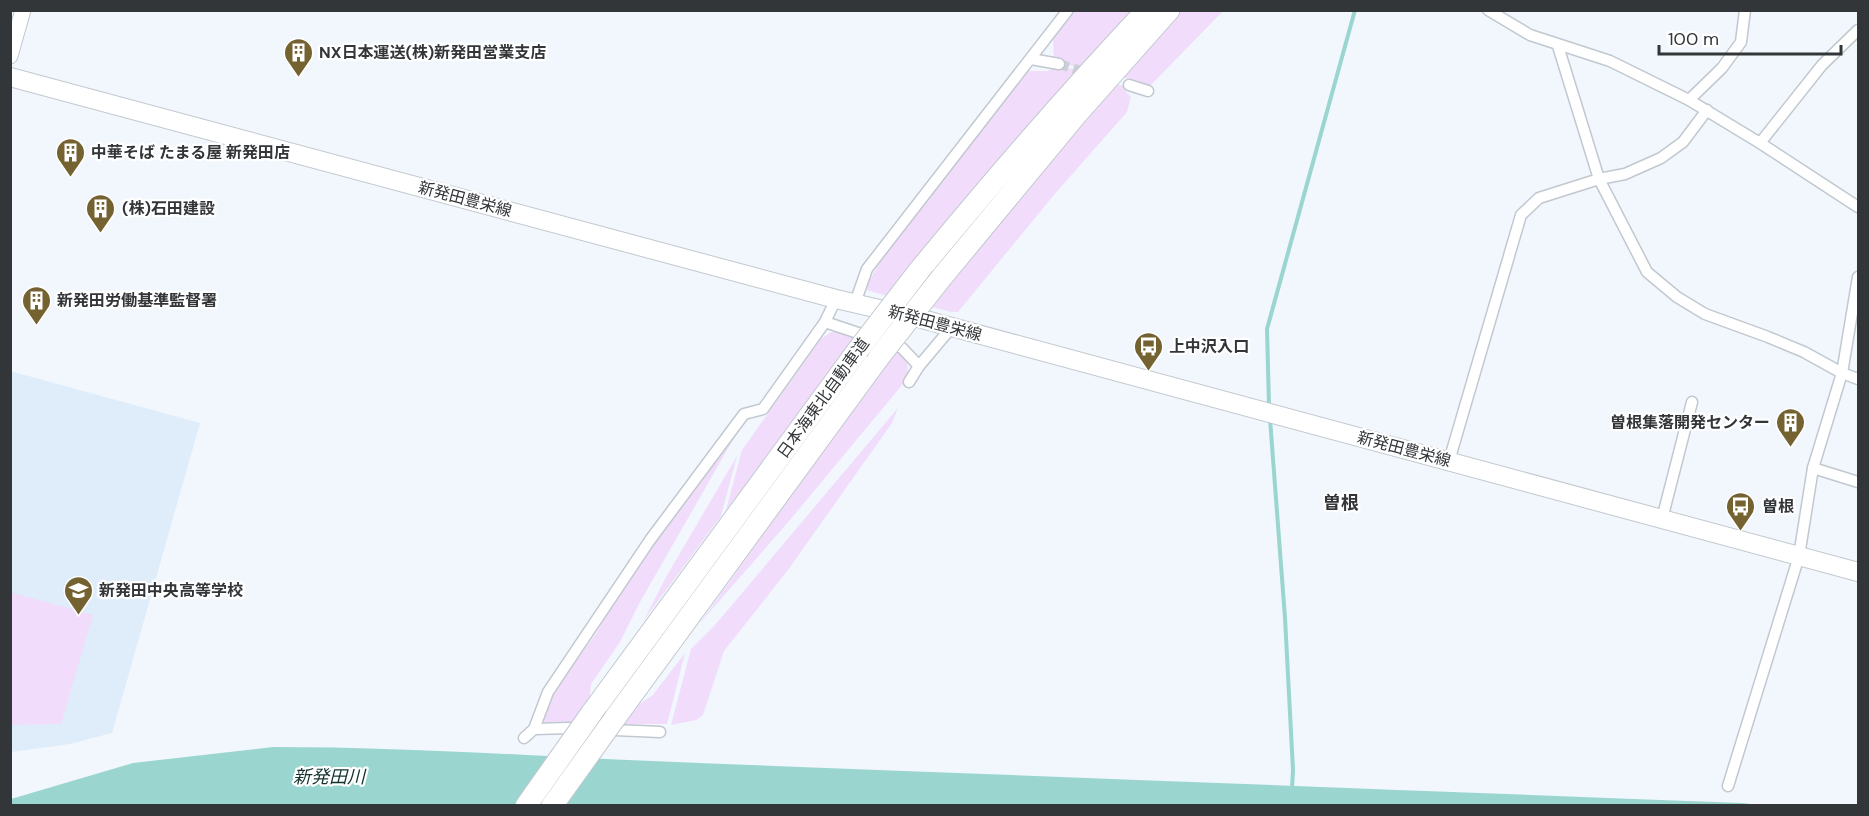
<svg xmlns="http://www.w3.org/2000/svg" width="1869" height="816" font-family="'DM Sans','Noto Sans JP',sans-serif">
<rect width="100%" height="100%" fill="#f1f7fd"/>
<!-- built -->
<path fill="#dfecfa" d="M10,371L200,423L112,733L70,744L11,752Z"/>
<!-- green -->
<g fill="#f1ddfb">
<path d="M1076,11H1133L1079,68L1054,61L1053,38Z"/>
<path d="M1179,11H1223L1150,86L1129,78H1118Z"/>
<path d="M1053,63L1078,71L1003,155L887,296L867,290L869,281L884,256L1027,71H1047L1054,68Z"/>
<path d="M1114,83L1133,89L1124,90L1131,97L1127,112L1053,196L958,312H951L932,307Z"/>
<path d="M842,331L857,336L726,510L742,450L821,339L831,332Z"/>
<path d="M895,350C908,357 909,365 907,379L790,520L700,623Z"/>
<path d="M898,408L892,423L788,570L724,651L703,715L696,720L671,725L691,649L715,625Z"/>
<path d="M742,424L640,602L620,642L591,684L589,704L572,723L546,724L543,720L553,691L596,634L621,588Z"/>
<path d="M737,456L721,516L644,620L666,577Z"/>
<path d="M10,592L93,615L61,724L11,725Z"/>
<path d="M685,653L667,724H624L639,704L652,696Z"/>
</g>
<!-- water -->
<path fill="#9ad5cf" d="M273,747C423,747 574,759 724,764C1063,777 1403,790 1742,803L1758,805L11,806V799L133,763Z"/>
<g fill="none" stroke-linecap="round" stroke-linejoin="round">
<!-- stream -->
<g stroke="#9ad5cf" stroke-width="4">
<path d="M1269,406L1267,329L1355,10"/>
<path d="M1270,419L1285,618L1293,770L1292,789"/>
</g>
<!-- minor-tunnel -->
<path stroke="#cbd0d6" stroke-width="10" stroke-dasharray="10 5" stroke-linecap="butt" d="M1059,64L1091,74"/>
<defs>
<g id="minor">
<path d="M1488,10L1530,35L1610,61L1689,100L1760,143L1858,207"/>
<path d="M1558,46L1599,179L1647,272L1677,297L1705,314L1768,337L1804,352L1842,373L1858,379"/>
<path d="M1031,59L1059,64"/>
<path d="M1129,85L1148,91"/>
<path d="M1689,100L1722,68L1741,42L1745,10"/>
<path d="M1760,143L1822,65L1858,30"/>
<path d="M855,303L867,269L1068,10"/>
<path d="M825,322L870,337"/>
<path d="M888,343L902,348L919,366"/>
<path d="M909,382L919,366L951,328"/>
<path d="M1449,461L1521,215L1539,198L1599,179L1625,174L1661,158L1683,142L1707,110"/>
<path d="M1813,468L1858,482"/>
<path d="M1662,519L1692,402"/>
<path d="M534,729L569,728L660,732"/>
<path d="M524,738L534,729L548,692L650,540L744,414L763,409L825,322L836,299"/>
<path d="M1728,786L1799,556L1813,468L1842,373L1858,277"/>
</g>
<path id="secondary" d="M10,56L23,10"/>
<path id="primary" d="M10,77L836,299L922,319L1858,572"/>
<g id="motorway">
<path d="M918,272C992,182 1067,95 1147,10"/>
<path d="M942,277L1076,115L1169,10"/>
<path d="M591,714L858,350"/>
<path d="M615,718L879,357"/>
</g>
</defs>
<!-- minor casing -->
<use href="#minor" stroke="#c1c8cf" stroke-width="13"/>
<!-- secondary casing -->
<use href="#secondary" stroke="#c1c8cf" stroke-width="17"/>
<!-- primary casing -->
<use href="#primary" stroke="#c1c8cf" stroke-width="20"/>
<!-- motorway casing -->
<use href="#motorway" stroke="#c1c8cf" stroke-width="23"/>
<!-- minor -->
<use href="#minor" stroke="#fff" stroke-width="10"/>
<!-- secondary -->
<use href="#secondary" stroke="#fff" stroke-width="15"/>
<!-- primary -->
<use href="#primary" stroke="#fff" stroke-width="18"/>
<!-- motorway -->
<use href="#motorway" stroke="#fff" stroke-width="21"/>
<defs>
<g id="motorway-bridge">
<path d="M858,350L918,272"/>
<path d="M879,357L942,277"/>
<path d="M526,806L591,714"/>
<path d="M552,806L615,718"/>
</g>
</defs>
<!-- motorway-bridge casing -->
<use href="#motorway-bridge" stroke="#c1c8cf" stroke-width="23" stroke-linecap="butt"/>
<!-- motorway-bridge -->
<use href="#motorway-bridge" stroke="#fff" stroke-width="21"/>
</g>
<!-- icons -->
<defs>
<symbol id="building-pin" viewBox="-11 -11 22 30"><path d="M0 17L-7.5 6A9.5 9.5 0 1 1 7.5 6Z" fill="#746331" stroke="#fff"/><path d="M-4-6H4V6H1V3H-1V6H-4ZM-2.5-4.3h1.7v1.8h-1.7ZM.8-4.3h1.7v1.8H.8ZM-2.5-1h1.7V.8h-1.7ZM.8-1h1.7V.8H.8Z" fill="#fff"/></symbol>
<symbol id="bus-pin" viewBox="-11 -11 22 30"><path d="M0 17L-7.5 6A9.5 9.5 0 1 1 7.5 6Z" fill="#746331" stroke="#fff"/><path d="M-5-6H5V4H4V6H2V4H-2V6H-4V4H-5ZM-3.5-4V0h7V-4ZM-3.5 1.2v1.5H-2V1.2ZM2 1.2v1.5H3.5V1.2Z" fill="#fff"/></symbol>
<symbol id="school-pin" viewBox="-11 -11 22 30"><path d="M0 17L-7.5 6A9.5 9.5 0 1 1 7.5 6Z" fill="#746331" stroke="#fff"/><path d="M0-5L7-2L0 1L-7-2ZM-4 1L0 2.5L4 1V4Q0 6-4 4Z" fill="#fff"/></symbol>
</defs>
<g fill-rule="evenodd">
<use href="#building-pin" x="282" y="36" width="33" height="45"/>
<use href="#building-pin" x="54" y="136" width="33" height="45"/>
<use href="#building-pin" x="84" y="192" width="33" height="45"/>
<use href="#building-pin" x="20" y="284" width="33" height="45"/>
<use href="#bus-pin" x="1132" y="330" width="33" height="45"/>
<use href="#building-pin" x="1774" y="406" width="33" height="45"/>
<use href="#bus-pin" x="1724" y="490" width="33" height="45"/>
<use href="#school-pin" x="62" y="574" width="33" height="45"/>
</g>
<g text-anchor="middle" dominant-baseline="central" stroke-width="4.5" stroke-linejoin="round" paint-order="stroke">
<!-- poi labels -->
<g font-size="16" font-weight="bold" fill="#333639" stroke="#fff" text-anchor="start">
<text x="319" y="52">NX日本運送(株)新発田営業支店</text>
<text x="91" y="152">中華そば たまる屋 新発田店</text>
<text x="122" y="208">(株)石田建設</text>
<text x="57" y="300">新発田労働基準監督署</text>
<text x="1169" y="346">上中沢入口</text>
<text x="1770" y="422" text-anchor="end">曽根集落開発センター</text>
<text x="1762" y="506">曽根</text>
<text x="99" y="590">新発田中央高等学校</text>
</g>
<!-- street labels -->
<g font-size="16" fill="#333639" stroke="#fff">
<text transform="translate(465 199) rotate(15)">新発田豊栄線</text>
<text transform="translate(935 323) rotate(15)">新発田豊栄線</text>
<text transform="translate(823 398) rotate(-54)">日本海東北自動車道</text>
<text transform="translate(1404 449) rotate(15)">新発田豊栄線</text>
</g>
<!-- neighbourhood labels -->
<g font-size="18" font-weight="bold" fill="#333639" stroke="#fff">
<text x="1341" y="503">曽根</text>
</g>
<!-- water labels -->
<g font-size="18" font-style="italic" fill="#13312e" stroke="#fff">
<text x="329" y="777">新発田川</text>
</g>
</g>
<!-- border -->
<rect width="1869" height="816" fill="none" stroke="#333639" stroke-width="24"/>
<!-- scale -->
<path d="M1659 45v9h182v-9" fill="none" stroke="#333639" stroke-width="3"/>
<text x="1668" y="45" font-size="18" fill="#333639" stroke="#ffffff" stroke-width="4.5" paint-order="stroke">100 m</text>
</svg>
